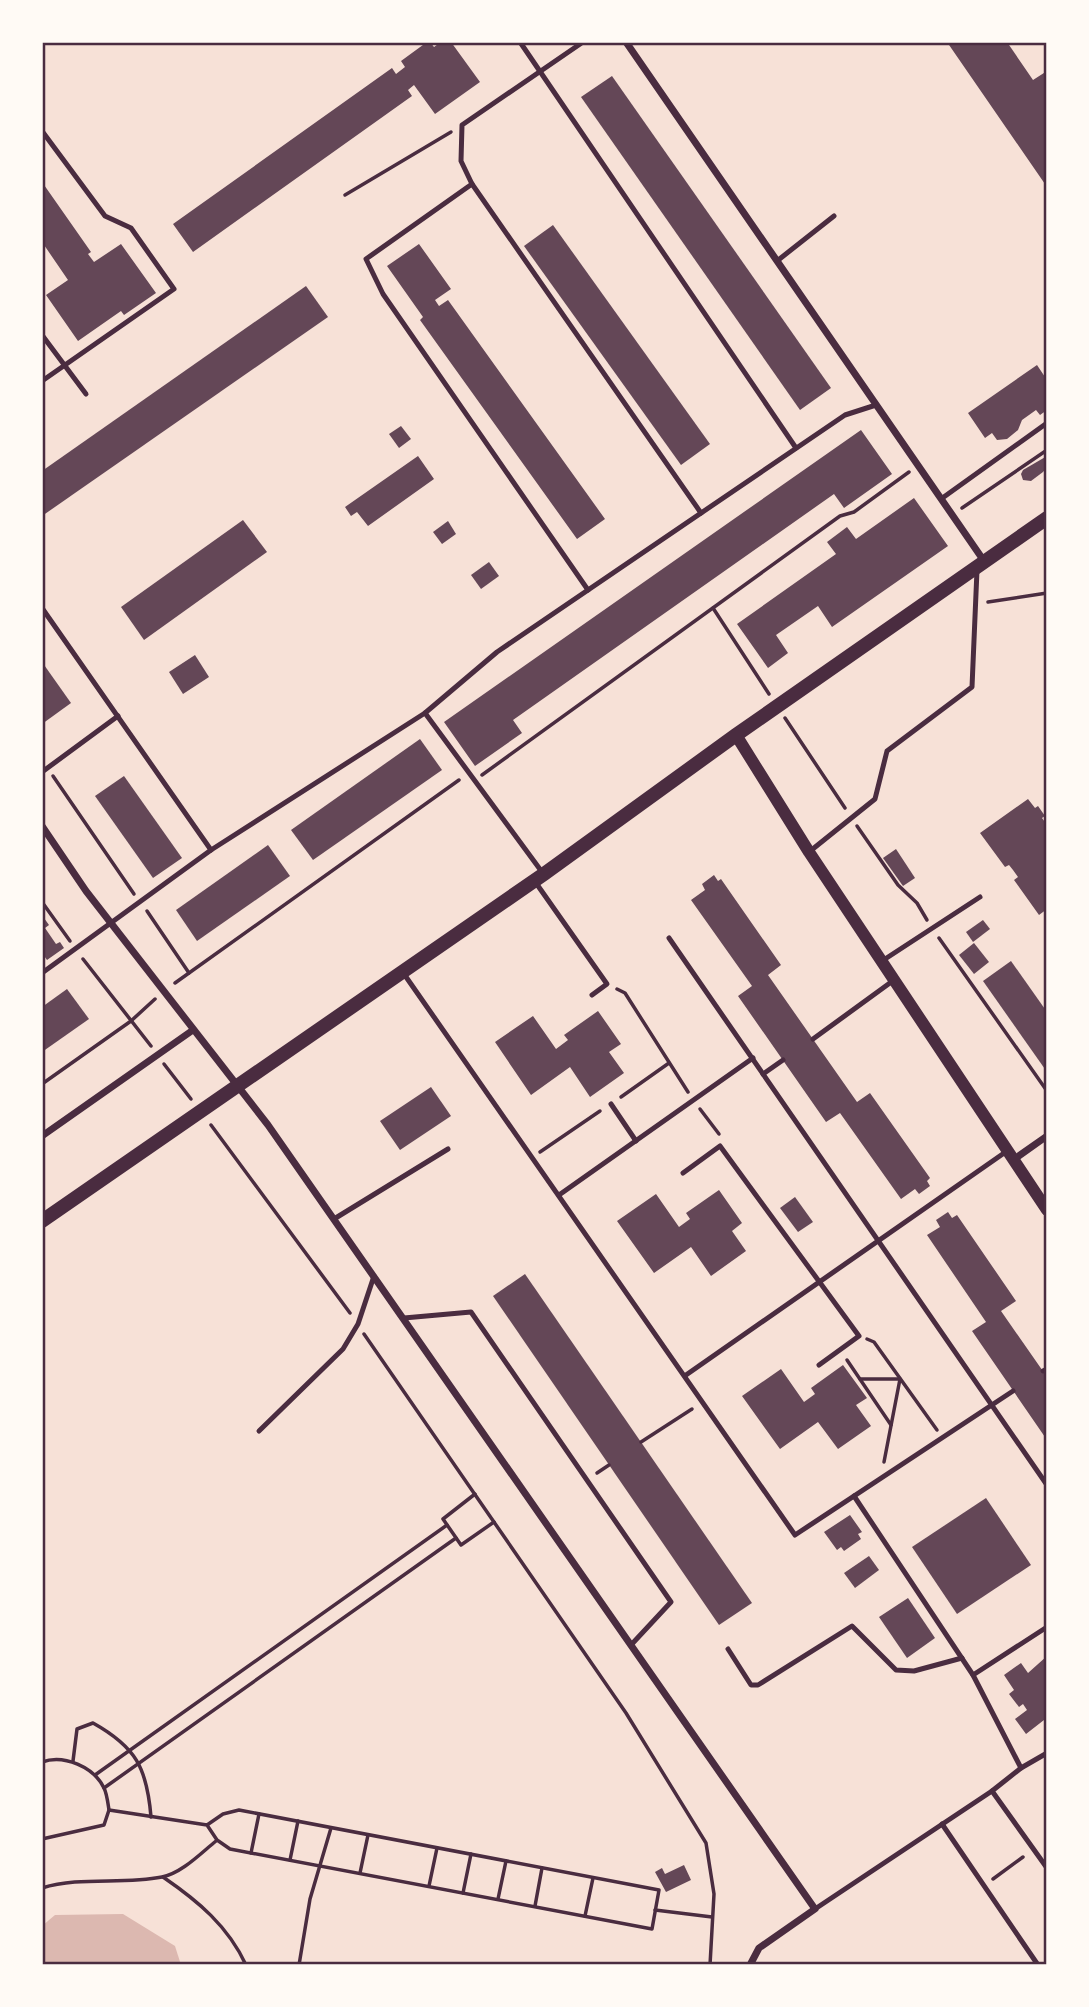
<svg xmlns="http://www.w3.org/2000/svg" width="1089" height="2007" font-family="Mulish,sans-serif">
<rect width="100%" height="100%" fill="#f7e1d7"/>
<!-- water -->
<path fill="#dcb8b0" d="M123,1914L175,1946L181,1965H42V1926L55,1915Z"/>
<!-- building -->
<g fill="#644757">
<path d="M427,42H430L434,47L441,42H451L480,82L435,114L414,85L408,90L412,96L193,252L173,224L392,68L396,74L405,67L401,61Z"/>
<path d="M947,42H1007L1033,80L1047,71V187Z"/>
<path d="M612,76L831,388L800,410L581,97Z"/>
<path d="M42,182L91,252L88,254L94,262L121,244L156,293L124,315L121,311L78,341L46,295L68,280L42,242Z"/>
<path d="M553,225L710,444L681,465L524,246Z"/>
<path d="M419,244L451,289L435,300L439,306L448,300L605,519L577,539L420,320L423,317L387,266Z"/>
<path d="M306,286L328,317L42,516V471Z"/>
<path d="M1037,365L1047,380V410L1040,415L1036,410L1022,420L1018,430L1007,439L997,440L992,433L985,438L968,413Z"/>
<path d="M401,426L411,439L399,448L389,434Z"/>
<path d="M861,430L892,474L844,508L834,494L513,720L522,733L475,766L444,722Z"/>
<path d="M418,456L434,479L368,526L357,512L351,516L345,507Z"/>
<path d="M1047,456V467L1043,472L1031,481L1023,480L1021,474L1023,470Z"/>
<path d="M914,498L948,546L832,627L818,606L776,635L788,653L768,668L737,624L836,554L827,542L847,527L856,539Z"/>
<path d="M243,520L267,552L144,640L121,607Z"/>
<path d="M448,521L456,534L442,544L433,532Z"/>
<path d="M489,562L499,576L481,589L471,575Z"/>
<path d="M195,655L209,677L183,694L169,672Z"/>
<path d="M42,662L71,703L42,724Z"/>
<path d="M420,739L442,770L313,860L291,830Z"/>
<path d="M124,776L182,858L153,878L95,796Z"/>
<path d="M1028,799L1035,808L1038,806L1045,816L1042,818L1047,825V909L1039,915L1014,880L1018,877L1013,870L1009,865L1005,867L980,833Z"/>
<path d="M268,845L290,876L197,941L176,910Z"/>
<path d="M896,849L915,878L903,886L883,858Z"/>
<path d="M714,875L718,881L721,879L781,965L768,975L857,1102L870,1093L930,1178L927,1181L930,1186L919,1194L915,1189L901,1199L840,1113L826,1122L738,996L752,986L691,900L705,890L702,884Z"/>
<path d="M44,918L49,925L45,928L56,944L60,942L64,948L47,960L42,953Z"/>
<path d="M983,920L990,929L973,942L966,932Z"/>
<path d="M974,943L989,962L974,974L959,955Z"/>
<path d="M1011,961L1047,1012V1072L983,981Z"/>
<path d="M67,989L89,1019L42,1052V1007Z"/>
<path d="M598,1011L621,1044L609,1052L624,1073L590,1097L570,1067L531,1095L495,1042L533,1016L556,1049L568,1040L564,1035Z"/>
<path d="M431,1087L451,1116L400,1150L380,1121Z"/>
<path d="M719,1190L742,1223L732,1231L746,1251L711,1276L691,1247L654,1273L617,1221L656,1194L679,1227L690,1219L686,1213Z"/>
<path d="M795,1197L813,1222L798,1232L780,1208Z"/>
<path d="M948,1212L952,1218L957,1215L1016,1301L1001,1311L1047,1377V1440L972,1331L986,1322L927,1235L940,1227L936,1220Z"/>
<path d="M525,1274L752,1603L719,1625L493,1296Z"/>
<path d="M843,1365L867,1398L856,1405L871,1426L838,1449L818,1422L780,1449L742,1396L781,1369L804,1402L815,1394L811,1388Z"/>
<path d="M986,1498L1031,1565L957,1614L912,1547Z"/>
<path d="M850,1515L862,1532L858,1534L861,1539L844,1551L841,1547L837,1550L824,1532Z"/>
<path d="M869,1556L879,1570L855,1588L844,1573Z"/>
<path d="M908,1598L935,1638L907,1658L879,1617Z"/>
<path d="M1047,1656V1724L1044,1720L1026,1734L1015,1719L1027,1710L1023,1704L1019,1707L1009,1694L1014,1690L1004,1675L1021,1663L1028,1673Z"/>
<path d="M684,1865L691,1880L666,1892L655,1872L662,1868L665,1874Z"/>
</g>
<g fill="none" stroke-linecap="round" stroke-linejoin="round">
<!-- path -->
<g stroke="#4a2c40" stroke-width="3.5">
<path d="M345,195L451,132"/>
<path d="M962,508L1047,450"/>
<path d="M988,602L1047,593"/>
<path d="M713,608L769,694"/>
<path d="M785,718L845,808"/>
<path d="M482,775L840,516L854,512L909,472"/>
<path d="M53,776L134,894"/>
<path d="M857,826L898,885L917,903L927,920"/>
<path d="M42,902L70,941"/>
<path d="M147,911L189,973"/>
<path d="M939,938L1047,1091"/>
<path d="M83,959L151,1046"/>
<path d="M175,983L459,780"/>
<path d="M617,989L625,993L688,1092"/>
<path d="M164,1064L191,1099"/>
<path d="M42,1084L131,1021L155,999"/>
<path d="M621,1097L669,1063"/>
<path d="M700,1109L719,1134"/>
<path d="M211,1125L350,1313"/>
<path d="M540,1152L600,1111"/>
<path d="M364,1334L626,1713L706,1843L714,1894L710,1965"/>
<path d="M867,1339L874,1342L937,1430"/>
<path d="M847,1360L891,1425"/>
<path d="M860,1379H900L884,1462"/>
<path d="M641,1442L692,1409"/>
<path d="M597,1473L609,1465"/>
<path d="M475,1494L443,1519L461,1545L494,1522"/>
<path d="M73,1761L77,1729L93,1723C136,1747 147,1768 151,1817"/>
<path d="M42,1762C64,1754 94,1767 104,1788C107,1794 108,1804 109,1810L207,1825L223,1814L239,1810L659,1890L652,1929L230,1849L217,1840L207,1825"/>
<path d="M95,1775L447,1525"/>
<path d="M104,1788L456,1538"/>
<path d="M42,1839L104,1825L109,1810"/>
<path d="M251,1853L259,1814"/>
<path d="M290,1860L298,1821"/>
<path d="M360,1873L368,1835"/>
<path d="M163,1877C198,1901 228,1926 246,1965"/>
<path d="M993,1879L1023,1857"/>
<path d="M429,1886L437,1848"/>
<path d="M42,1888C81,1876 122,1885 162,1877C182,1873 201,1853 216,1841"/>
<path d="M463,1893L471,1854"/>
<path d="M498,1899L506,1861"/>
<path d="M535,1906L542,1868"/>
<path d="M655,1910L712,1917"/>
<path d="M585,1916L593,1878"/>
<path d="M299,1965L310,1899L331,1828"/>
</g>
<!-- service -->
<g stroke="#4a2c40" stroke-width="5">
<path d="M520,42L796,448"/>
<path d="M583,42L462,125L461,161L472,184L701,513"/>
<path d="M42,131L105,216L131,228L174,289L42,381"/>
<path d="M472,184L366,259L383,294L588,590"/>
<path d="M777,261L834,216"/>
<path d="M42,335L86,394"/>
<path d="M941,499L1047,423"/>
<path d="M42,608L211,850"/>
<path d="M425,713L542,872"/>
<path d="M42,772L118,716"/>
<path d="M809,852L875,799L887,751L972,687L977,570"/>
<path d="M536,883L607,984L592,995"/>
<path d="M669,938L1047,1485"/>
<path d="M882,961L980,897"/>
<path d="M42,973L211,850L425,713L497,652L845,415L876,405"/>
<path d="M404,974L795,1535L1013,1391"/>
<path d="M813,1039L894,980"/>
<path d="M763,1074L783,1060"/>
<path d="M611,1104L636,1141"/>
<path d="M683,1173L720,1146L859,1336L819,1365"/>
<path d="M559,1195L753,1058"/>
<path d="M334,1219L448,1149"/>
<path d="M404,1318L471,1312L671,1602L631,1645"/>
<path d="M1043,1371L1047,1369"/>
<path d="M686,1375L1007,1151"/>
<path d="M259,1431L343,1349L358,1324L374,1276"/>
<path d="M854,1496L973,1675L1021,1768L992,1791L1047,1868"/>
<path d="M728,1649L751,1685H758L852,1626L896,1670L914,1671L962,1658"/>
<path d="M973,1675L1047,1627"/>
<path d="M1021,1768L1047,1753"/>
<path d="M942,1824L1038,1965"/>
<path d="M815,1909L992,1791"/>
</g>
<!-- minor -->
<g stroke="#4a2c40" stroke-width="7">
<path d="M626,42L984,561"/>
<path d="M42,826L86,891L268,1125L815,1909L759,1948L750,1965"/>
<path d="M42,1136L193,1030"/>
<path d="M1013,1160L1047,1136"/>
</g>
<!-- tertiary -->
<path stroke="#4a2c40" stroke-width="12" d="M736,735L809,852L1047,1210"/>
<!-- secondary -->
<path stroke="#4a2c40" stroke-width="14" d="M42,1221L544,874L736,735L1047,518"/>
</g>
<!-- border -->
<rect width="1089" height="2007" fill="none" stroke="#fffaf5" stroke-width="88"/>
<rect x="44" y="44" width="1001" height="1919" fill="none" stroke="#4a2c40" stroke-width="2.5"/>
</svg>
